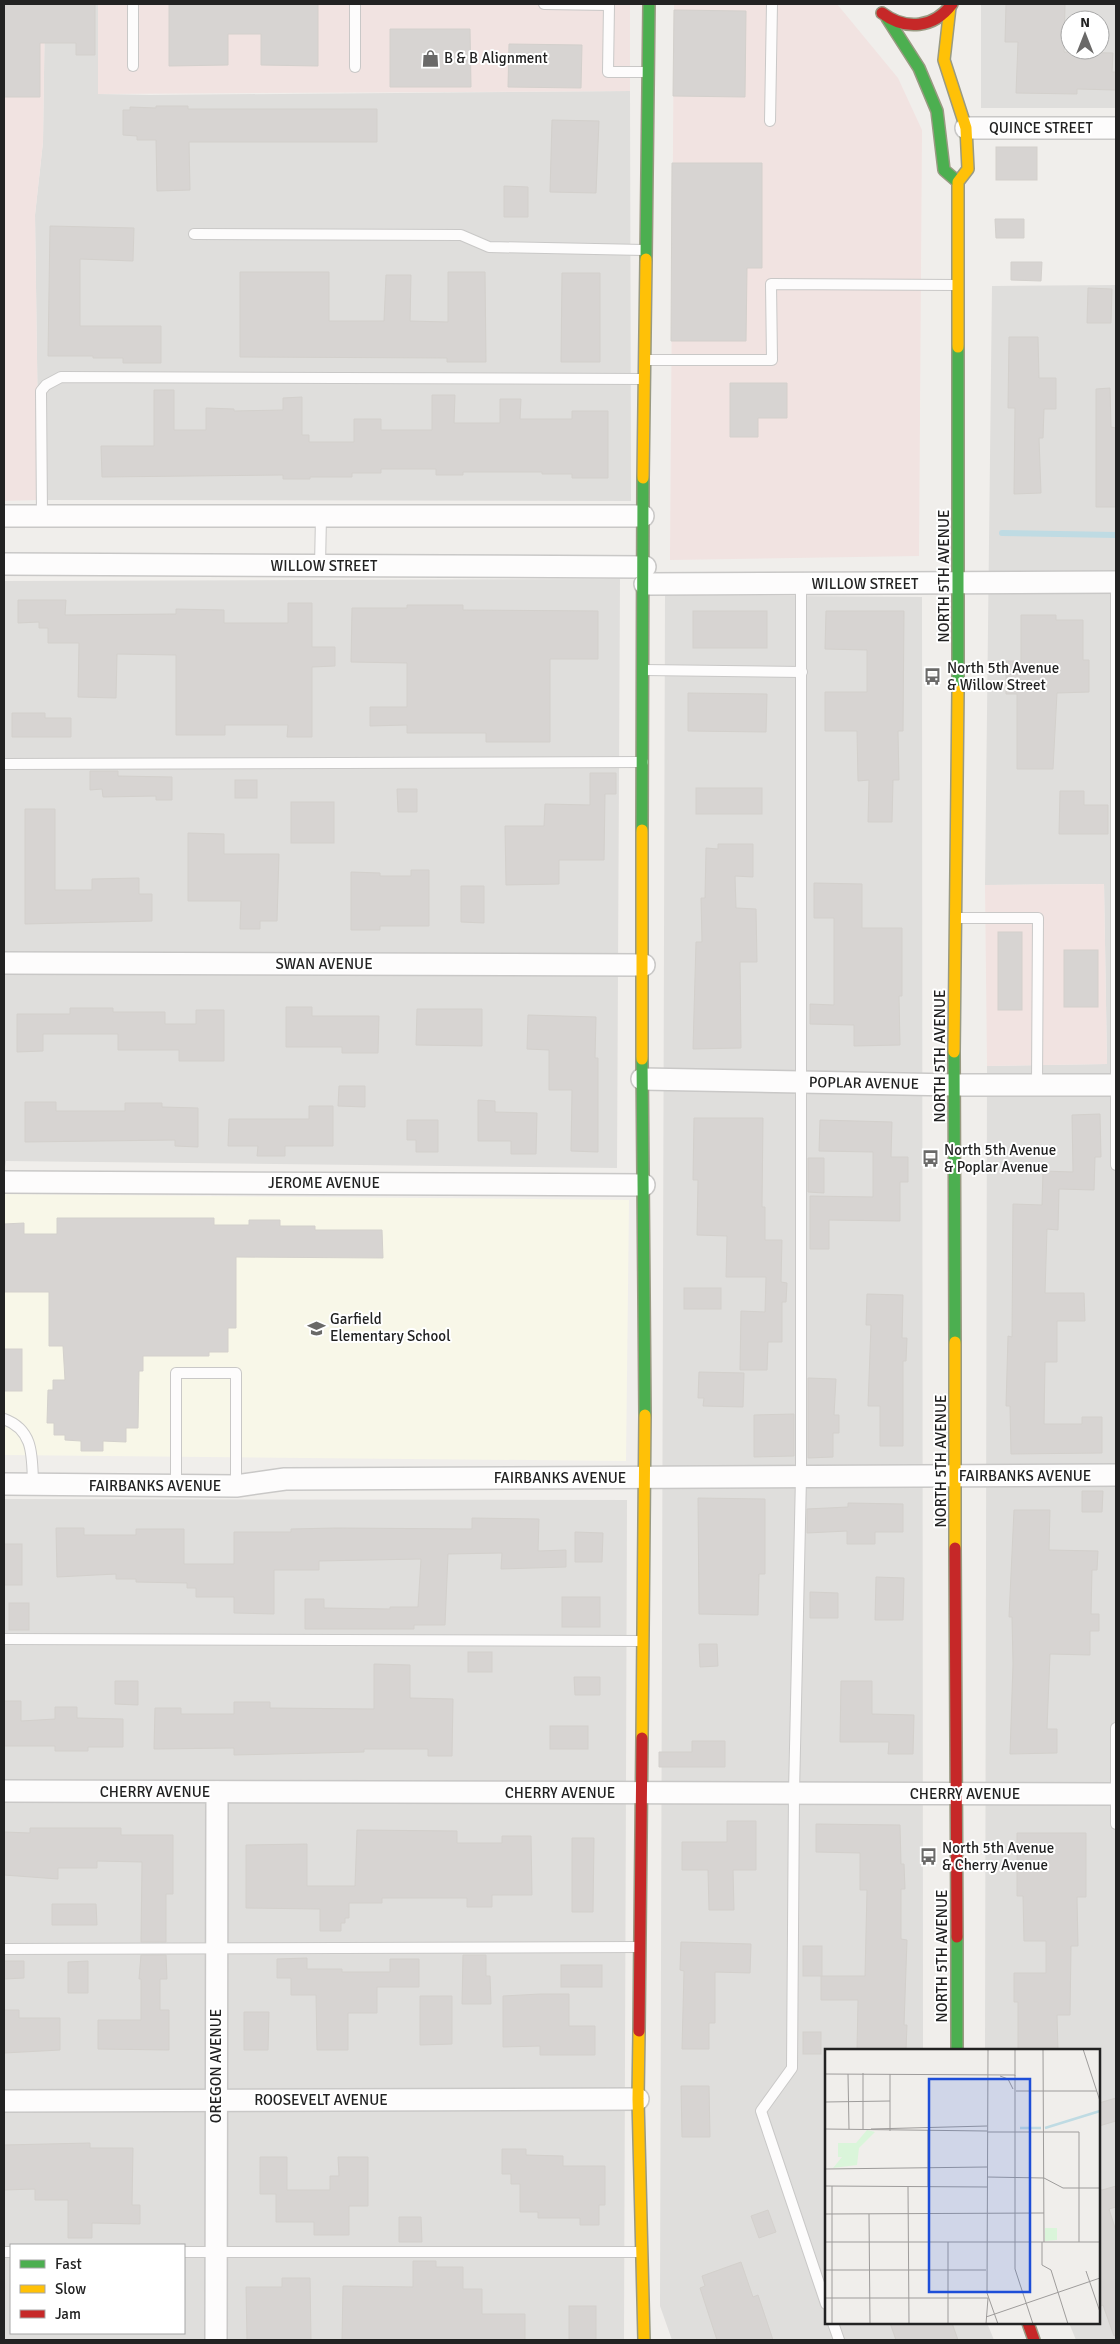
<svg xmlns="http://www.w3.org/2000/svg" width="1120" height="2344" font-family="Signika,sans-serif">
<rect width="100%" height="100%" fill="#f0eeeb"/>
<!-- residential -->
<g fill="#dfdedc" fill-rule="evenodd">
<path d="M45,4H98V94L150,95L630,91L631,501L39,500L35,215L43,142Z"/>
<path d="M981,4H1116V108H981ZM1070,20H1100V50H1070Z"/>
<path d="M1116,285V2340H1076L1069,2323H1099V2050H985L987,1066L1107,1064L1104,884L985,885L992,286Z"/>
<path d="M620,579L617,1168L6,1161L4,1173V581Z"/>
<path d="M665,595L922,597L923,2050H826V2323H987L994,2340H672L660,2306Z"/>
<path d="M4,1499L627,1500L624,2340H4ZM11,2245H184V2333H11Z"/>
</g>
<!-- commercial -->
<g fill="#f1e3e1">
<path d="M4,4H45L43,142L35,215L39,500L4,501Z"/>
<path d="M98,4H630V91L98,94Z"/>
<path d="M674,4H837L898,78L922,130L919,556L670,560Z"/>
<path d="M1104,884L1107,1064L987,1066L985,885Z"/>
</g>
<!-- education -->
<path fill="#f8f7e8" d="M4,1194L629,1200L626,1461L4,1455Z"/>
<g fill="none" stroke-linecap="round" stroke-linejoin="round">
<!-- stream -->
<path stroke="#bfdbe3" stroke-width="6" d="M1002,533L1116,535"/>
</g>
<!-- building -->
<g fill="#d7d4d2" stroke="#d3d0cc">
<path d="M4,4H95V55H76V43H40V97H4Z"/>
<path d="M169,4H318V66L261,65V34H228V65L169,66Z"/>
<path d="M1006,4H1065L1064,52L1113,53L1112,72H1116V90L1077,89V94L1016,93L1018,42H1005Z"/>
<path d="M674,10L746,11L745,97L673,96Z"/>
<path d="M390,29H470L471,87H390Z"/>
<path d="M509,44L582,45L581,88L508,87Z"/>
<path d="M156,106H188V109H377V142H189L190,190L157,191L156,140H137V136L123,135V110H130V107L156,108Z"/>
<path d="M552,120L599,121L596,193L550,192Z"/>
<rect x="996" y="147" width="41" height="33"/>
<path d="M672,163H762V268H747L746,341H671Z"/>
<path d="M504,186L528,187V217H504Z"/>
<path d="M995,219H1024V238H996Z"/>
<path d="M50,226L134,228L133,261L80,259V326H161V363H123V358H93V356H48Z"/>
<path d="M1011,262H1042L1041,281L1011,280Z"/>
<path d="M240,272H329V321H384L386,275H411L410,321L448,322V272H485L486,362H447V358L240,357Z"/>
<path d="M562,273H600V362H561Z"/>
<path d="M1088,288L1112,289L1111,323H1087Z"/>
<path d="M1009,337H1038L1039,378H1056V409H1044L1043,438H1039L1041,493L1014,494L1015,408H1008Z"/>
<path d="M730,383H787V418H758V437H730Z"/>
<path d="M1110,388L1111,427L1116,428V507H1096V389Z"/>
<path d="M154,390H174V430H206V408L234,409V411L283,410V398L302,397V435H309V442H354V419H381V430H432V395H455L454,423H500V399H521L520,419H572V411H608V478H572V474H542V472H463V475H436V469H381V473H352V477H310V479H283V475L102,477L101,446H154Z"/>
<path d="M18,600H66L65,615L176,614V609L224,610V623H288V603H312V647H335V666L312,667V737H287L288,725H225V735H176V655L117,654L116,698L78,697L79,643H48V628H39V622L18,623Z"/>
<path d="M407,605H463V610L598,611V659H550V742H486V733H407V725L370,726V707H407V663L351,662L352,608H407Z"/>
<rect x="693" y="611" width="74" height="37"/>
<path d="M826,611H904L903,731H898L899,780H893L892,822H868L869,780L858,781L857,731H825V692H867V650L825,649Z"/>
<path d="M1021,615H1056V620H1083V660H1089V692L1057,693L1053,769H1017V694H1006V661H1021Z"/>
<path d="M688,693L767,694L766,732L688,731Z"/>
<path d="M12,713H45V718H71V737H12Z"/>
<path d="M90,771H118V776L172,777V800H156V796L103,797L102,789L90,790Z"/>
<path d="M590,773H616V794H605L604,860H559V884L506,885L505,826H544L545,804L590,805Z"/>
<rect x="235" y="780" width="22" height="18"/>
<rect x="696" y="788" width="66" height="26"/>
<path d="M397,789H417V812H398Z"/>
<path d="M1060,791H1084V805H1108V834H1059Z"/>
<rect x="291" y="802" width="43" height="41"/>
<path d="M25,809H55V890H92V879L139,878V894H152V921L25,924Z"/>
<path d="M188,833L224,834V854H279L277,921H260V929H240L241,901H188Z"/>
<path d="M718,844H753V877L735,876L736,908L756,909L757,962H740L741,1048L693,1049L696,942H702L701,898H705L706,848L718,849Z"/>
<path d="M411,870H429V926H380V930H351V872L380,873V876H411Z"/>
<path d="M814,883L862,884V928H902V996H899L900,1045L854,1046V1025L810,1024V1004L834,1005V918H814Z"/>
<path d="M461,886H484V923L461,922Z"/>
<rect x="998" y="932" width="24" height="78"/>
<rect x="1064" y="950" width="34" height="57"/>
<path d="M286,1007H312V1016H379L378,1053H342V1047H286Z"/>
<path d="M70,1008H113V1012H165V1024H196V1010H224V1061H179V1050H118V1034H43V1051L17,1052V1014H70Z"/>
<path d="M417,1009H482V1046L416,1045Z"/>
<path d="M528,1015L596,1017L595,1058H598V1152L571,1151L572,1090H549V1050L527,1049Z"/>
<path d="M339,1086H365V1107L338,1106Z"/>
<path d="M478,1100L495,1101V1112L537,1113L536,1154H511V1141H478Z"/>
<path d="M25,1102H56V1111H125V1103H162V1107L198,1108V1147L175,1146V1140L25,1142Z"/>
<path d="M309,1106H333V1146H285V1156H257L258,1146H228L229,1119H309Z"/>
<path d="M1100,1114L1101,1157H1095L1094,1190L1059,1189L1058,1230L1047,1229L1045,1293H1084L1085,1321H1057V1362H1045L1044,1424H1082V1417H1102V1453L1011,1454L1010,1406H1006L1008,1336L1012,1337L1013,1204L1042,1205L1043,1171L1073,1172L1072,1115Z"/>
<path d="M694,1118H763L762,1207H765V1240H782L781,1282L787,1283L786,1302H782V1342H768L767,1370H740L741,1311L765,1312L766,1277H726L727,1236L697,1235L698,1180H693Z"/>
<path d="M407,1120H438V1152H416V1140H407Z"/>
<path d="M820,1120L892,1122L891,1157H908V1182H900V1221L829,1220V1249H810V1196L873,1197V1152L819,1151Z"/>
<path d="M808,1158H824V1193L808,1192Z"/>
<path d="M57,1218H214V1225H249V1220H280V1226H315V1230H382L383,1258L236,1257V1328H228V1352H209V1356H143V1371H139L138,1428H126V1442L103,1441V1451H81V1441L65,1440V1435H54V1423H47L48,1390H53V1380H65L63,1346H49V1292H4V1224L24,1223V1234H57Z"/>
<rect x="684" y="1288" width="37" height="21"/>
<path d="M867,1294L903,1295L902,1338H907L906,1361H903V1446H880V1406H868L871,1325H866Z"/>
<rect x="4" y="1349" width="18" height="42"/>
<path d="M699,1372L744,1373L743,1407L703,1406L704,1398H698Z"/>
<path d="M808,1378L836,1379L834,1415H839V1433H833V1457L808,1458Z"/>
<path d="M794,1414V1456L754,1457V1415Z"/>
<path d="M1082,1491H1103L1102,1512H1082Z"/>
<path d="M698,1498L765,1499V1574H759L758,1615L699,1614Z"/>
<path d="M848,1503L903,1504V1532H875V1544H847V1531L807,1533V1509L848,1507Z"/>
<path d="M1014,1510H1050L1049,1550L1098,1551L1097,1570H1092L1091,1614H1099V1631H1090V1655L1050,1654L1047,1729H1057V1753L1010,1754L1013,1664L1012,1617H1009Z"/>
<path d="M472,1518L539,1519L538,1551L566,1550V1567L501,1569L502,1553L448,1554L445,1625H414V1629H305V1599H324V1608L390,1609V1607H418L421,1559L319,1561V1570H274V1614L234,1613V1597H196V1588H187V1583L136,1582V1579H116V1574L57,1577L56,1528H84V1535H136V1529H184V1564H234V1532H291V1529L336,1528L472,1529Z"/>
<path d="M575,1532L603,1533L602,1562H575Z"/>
<rect x="4" y="1544" width="18" height="41"/>
<path d="M876,1577L904,1578L903,1620H875Z"/>
<path d="M810,1592L838,1593V1618H810Z"/>
<rect x="562" y="1597" width="38" height="30"/>
<rect x="9" y="1603" width="20" height="27"/>
<path d="M699,1644H717L718,1666L700,1667Z"/>
<rect x="468" y="1652" width="24" height="20"/>
<path d="M374,1664L410,1665V1698L453,1699L452,1756H428V1749H364V1752L234,1755V1748L154,1749L155,1708H181V1714H234V1702H270V1708L374,1709Z"/>
<path d="M574,1677H600V1695H575Z"/>
<path d="M115,1681H138V1705L115,1704Z"/>
<path d="M841,1681H872V1714L914,1715L913,1754H888L889,1742H840Z"/>
<path d="M4,1701H21V1721L55,1719V1707H77V1718L123,1719V1747H88V1751H55V1746H4Z"/>
<rect x="550" y="1726" width="38" height="23"/>
<path d="M692,1741H725V1767H659V1752H692Z"/>
<path d="M727,1821H756V1870H733L734,1910H709L708,1870H682V1842H727Z"/>
<path d="M816,1824L900,1825L901,1864H904L905,1889H901V1939L907,1940L904,2025H907L906,2050H857L858,2000H821V1976H865L867,1890H860V1853L816,1852Z"/>
<path d="M30,1828H121V1835H173V1894H166V1942H141L142,1862L97,1861V1868H58V1879L4,1875V1832L30,1833Z"/>
<path d="M357,1830L457,1831V1843H502V1836H531L532,1895H492V1907H467V1898H382V1903H349V1918H345V1923H341V1931H320V1909L246,1908V1845L307,1844V1886H355Z"/>
<path d="M1017,1833H1086V1897H1077L1078,1946H1071L1070,2015H1057L1058,2050H1018V2002H1014V1973H1046V1941H1024L1023,1896H1017Z"/>
<path d="M572,1838H594L593,1912H572Z"/>
<path d="M52,1904H96L97,1925H52Z"/>
<path d="M681,1942L751,1944L750,1973L715,1972V2023H709V2049H682L684,1971L680,1970Z"/>
<rect x="803" y="1946" width="19" height="30"/>
<path d="M141,1955H166L167,1979H160V2010H169V2050L98,2049V2020H141V1979H139Z"/>
<path d="M463,1955H486V1976H490L491,2004H462Z"/>
<path d="M307,1958V1969H342V1972H390V1959H419V1987H377V2013H348V2050H317L316,1995H291V1978H277V1959Z"/>
<path d="M4,1961H24V1978L4,1979Z"/>
<path d="M88,1961V1993H68V1962Z"/>
<rect x="561" y="1965" width="41" height="22"/>
<path d="M540,1994H569V2026H595V2055H540V2046L503,2047V1996Z"/>
<path d="M420,1996H452V2044L420,2045Z"/>
<path d="M4,2010H19V2018H60V2050L4,2053Z"/>
<path d="M244,2012H269L268,2050H244Z"/>
<rect x="803" y="2032" width="18" height="22"/>
<path d="M681,2086H709L710,2137H682Z"/>
<path d="M1116,2098V2121L1099,2126V2103Z"/>
<path d="M90,2143V2148H133L132,2205H140V2224L92,2223V2238H68V2200H35V2189L4,2190V2145Z"/>
<path d="M502,2149H526V2155L563,2156V2166H605V2205H599V2225H580V2218H538V2212H520V2184H511V2174H502Z"/>
<path d="M260,2157H287V2190H330V2176H339L338,2157H368V2206H349V2235H314V2222H276V2194H260Z"/>
<path d="M1116,2186V2207L1109,2209L1116,2231V2335L1114,2336L1103,2305L1099,2307V2189L1102,2190Z"/>
<path d="M768,2210L776,2232L759,2238L751,2216Z"/>
<path d="M399,2217H421L422,2242H399Z"/>
<path d="M413,2261H436V2267H463V2289H482V2314H525V2340H342L343,2286L413,2287Z"/>
<path d="M741,2262L753,2297L758,2295L773,2340H717L700,2288L705,2286L702,2276Z"/>
<path d="M282,2278H310L311,2340H247L246,2287H282Z"/>
<rect x="569" y="2306" width="27" height="34"/>
<path d="M890,2323H952L958,2340H896Z"/>
</g>
<g fill="none" stroke-linecap="round" stroke-linejoin="round">
<defs>
<g id="lane">
<path d="M133,4V66"/>
<path d="M355,4V67"/>
<path d="M544,4L609,5L608,72H647"/>
<path d="M770,121L772,4"/>
<path d="M194,234L461,235L489,247L645,250"/>
<path d="M646,360H772L771,284L957,285"/>
<path d="M42,516L41,391L46,385L61,377L643,379"/>
<path d="M320,566L321,516"/>
<path d="M1116,582V1165"/>
<path d="M801,584V1477L794,1793L792,2068L761,2111L826,2304"/>
<path d="M644,670L802,672"/>
<path d="M4,764L643,762"/>
<path d="M958,918H1038L1037,1085"/>
<path d="M4,1419C34,1430 32,1456 33,1484"/>
<path d="M176,1486V1373H236V1486"/>
<path d="M4,1639L643,1641"/>
<path d="M1116,1728V1824"/>
<path d="M4,1949L638,1947"/>
<path d="M4,2252H11"/>
<path d="M184,2252H640"/>
<path d="M833,2323L839,2340"/>
</g>
<g id="street">
<path d="M966,128H1116"/>
<path d="M4,516H643"/>
<path d="M4,564L645,567"/>
<path d="M645,584L1116,582"/>
<path d="M4,963L644,965"/>
<path d="M642,1079L954,1085H1116"/>
<path d="M4,1182L644,1185"/>
<path d="M4,1484L236,1486L285,1479L1116,1475"/>
<path d="M4,1791L1116,1794"/>
<path d="M4,2101L638,2099"/>
<path d="M216,2340L217,1792"/>
</g>
<g id="fast">
<path d="M887,18L919,68L937,111L944,170L958,182"/>
<path d="M646,259L649,4"/>
<path d="M958,691V347"/>
<path d="M642,830L643,478"/>
<path d="M954,1052L955,1342"/>
<path d="M642,1059L645,1415"/>
<path d="M957,1937V2050"/>
</g>
<g id="slow">
<path d="M950,7L944,60L966,128L968,169L958,182V347"/>
<path d="M643,478L646,259"/>
<path d="M954,1052L958,691"/>
<path d="M642,1059V830"/>
<path d="M955,1342V1548"/>
<path d="M642,1738L645,1415"/>
<path d="M639,2031L638,2099L644,2340"/>
</g>
<g id="jam">
<path d="M882,13C906,31 934,28 952,4"/>
<path d="M955,1548L957,1937"/>
<path d="M639,2031L642,1738"/>
<path d="M1028,2323L1034,2340"/>
</g>
</defs>
<!-- lane casing -->
<use href="#lane" stroke="#c9c8c7" stroke-width="12"/>
<!-- street casing -->
<use href="#street" stroke="#c9c8c7" stroke-width="24"/>
<!-- fast casing -->
<use href="#fast" stroke="#999a82" stroke-width="14"/>
<!-- slow casing -->
<use href="#slow" stroke="#999a82" stroke-width="14"/>
<!-- jam casing -->
<use href="#jam" stroke="#999a82" stroke-width="14"/>
<!-- lane -->
<use href="#lane" stroke="#fdfcfc" stroke-width="10"/>
<!-- street -->
<use href="#street" stroke="#fdfcfc" stroke-width="21"/>
<!-- fast -->
<use href="#fast" stroke="#4caf50" stroke-width="11"/>
<!-- slow -->
<use href="#slow" stroke="#ffc107" stroke-width="11"/>
<!-- jam -->
<use href="#jam" stroke="#c62828" stroke-width="11"/>
</g>
<!-- icons -->
<defs>
<symbol id="shop-bare" viewBox="-9 -9 18 18"><path d="M-5-2.5h2.3a2.7 3.5 0 0 1 5.4 0H5L5.5 6h-11ZM-1.5-2.5h3a1.5 2.3 0 0 0-3 0Z" fill="#6a6968" stroke="#fff" stroke-width="2.5" paint-order="stroke"/></symbol>
<symbol id="bus-bare" viewBox="-9 -9 18 18"><path d="M-5-6H5V4H4V6H2V4H-2V6H-4V4H-5ZM-3.5-4V0h7V-4ZM-3.5 1.2v1.5H-2V1.2ZM2 1.2v1.5H3.5V1.2Z" fill="#6a6968" stroke="#fff" stroke-width="2.5" paint-order="stroke"/></symbol>
<symbol id="school-bare" viewBox="-9 -9 18 18"><path d="M0-5L7-2L0 1L-7-2ZM-4 1L0 2.5L4 1V4Q0 6-4 4Z" fill="#6a6968" stroke="#fff" stroke-width="2.5" paint-order="stroke"/></symbol>
</defs>
<g fill-rule="evenodd">
<use href="#shop-bare" x="418" y="46" width="25" height="25"/>
<use href="#bus-bare" x="920" y="664" width="25" height="25"/>
<use href="#bus-bare" x="918" y="1146" width="25" height="25"/>
<use href="#school-bare" x="304" y="1316" width="25" height="25"/>
<use href="#bus-bare" x="916" y="1844" width="25" height="25"/>
</g>
<g text-anchor="middle" dominant-baseline="central" stroke-width="4" stroke-linejoin="round" paint-order="stroke">
<!-- poi labels -->
<g font-size="15" fill="#222" stroke="#fff" text-anchor="start">
<text x="444" y="58">B &amp; B Alignment</text>
<text x="947" y="668">North 5th Avenue<tspan x="947" dy="17">&amp; Willow Street</tspan></text>
<text x="944" y="1150">North 5th Avenue<tspan x="944" dy="17">&amp; Poplar Avenue</tspan></text>
<text x="330" y="1319">Garfield<tspan x="330" dy="17">Elementary School</tspan></text>
<text x="942" y="1848">North 5th Avenue<tspan x="942" dy="17">&amp; Cherry Avenue</tspan></text>
</g>
<!-- street labels -->
<g font-size="15" fill="#222" stroke="#fff">
<text x="1041" y="128">QUINCE STREET</text>
<text x="324" y="566">WILLOW STREET</text>
<text transform="translate(944 576) rotate(-90)">NORTH 5TH AVENUE</text>
<text x="865" y="584">WILLOW STREET</text>
<text x="324" y="964">SWAN AVENUE</text>
<text transform="translate(940 1056) rotate(-90)">NORTH 5TH AVENUE</text>
<text transform="translate(864 1083) rotate(1)">POPLAR AVENUE</text>
<text x="324" y="1183">JEROME AVENUE</text>
<text transform="translate(941 1461) rotate(-90)">NORTH 5TH AVENUE</text>
<text x="1025" y="1476">FAIRBANKS AVENUE</text>
<text x="560" y="1478">FAIRBANKS AVENUE</text>
<text x="155" y="1486">FAIRBANKS AVENUE</text>
<text x="155" y="1792">CHERRY AVENUE</text>
<text x="560" y="1793">CHERRY AVENUE</text>
<text x="965" y="1794">CHERRY AVENUE</text>
<text transform="translate(942 1956) rotate(-90)">NORTH 5TH AVENUE</text>
<text transform="translate(216 2066) rotate(-90)">OREGON AVENUE</text>
<text x="321" y="2100">ROOSEVELT AVENUE</text>
</g>
</g>
<!-- overview -->
<g transform="translate(825 2049)">
<rect width="275" height="275" fill="#f0eeeb"/>
<path d="M42,81L50,83L34,99L32,116L8,119L17,108H13V94H31ZM220,179H232V191L220,192Z" fill="#daf5da"/>
<path fill="none" stroke="#bfdbe3" stroke-width="2.5" d="M195,79H216M220,79L275,62"/>
<path fill="none" stroke="#9e9c9b" stroke-width="1" d="M163,0L162,244L173,275M190,0V27M218,0L219,193M258,0L275,52M38,24V80M0,25L190,26V220L208,275M23,25L24,80M175,27L183,30L188,40M191,42H272M0,53L65,52M0,80L162,82M46,80L162,77M65,82V25M162,83H254V193M0,120L162,118M162,128L219,129L238,139H275M0,137L162,138M83,138L84,275M103,138V81M0,165L219,164M44,165L45,275M0,193H275M217,193V216L226,221L243,275M0,221H161M261,222L275,263M0,249H163L161,275M161,268L275,229M7,275V137M123,275V193"/>
<path fill="#1d4ed8" fill-opacity="0.15" stroke="#1d4ed8" stroke-width="2.5" d="M104,30H205V243H104Z"/>
<rect width="275" height="275" fill="none" stroke="#222" stroke-width="2.5"/>
</g>
<!-- border -->
<rect width="1120" height="2344" fill="none" stroke="#222222" stroke-width="10"/>
<!-- legend -->
<rect x="10" y="2244" width="175" height="90" fill="#ffffff" stroke="#a7a7a7"/>
<rect x="20" y="2260" width="25" height="8" fill="#4caf50" stroke="#a7a7a7"/>
<text x="55" y="2269" font-size="15" fill="#222222">Fast</text>
<rect x="20" y="2285" width="25" height="8" fill="#ffc107" stroke="#a7a7a7"/>
<text x="55" y="2294" font-size="15" fill="#222222">Slow</text>
<rect x="20" y="2310" width="25" height="8" fill="#c62828" stroke="#a7a7a7"/>
<text x="55" y="2319" font-size="15" fill="#222222">Jam</text>
<!-- north arrow -->
<g transform="translate(1085 35)"><circle r="24" fill="#ffffff" stroke="#a7a7a7"/>
<path d="M0-4L9 19L0 12L-9 19Z" fill="#6a6968"/>
<text y="-8" font-size="14" font-weight="bold" text-anchor="middle" fill="#222222">N</text>
</g>
</svg>
